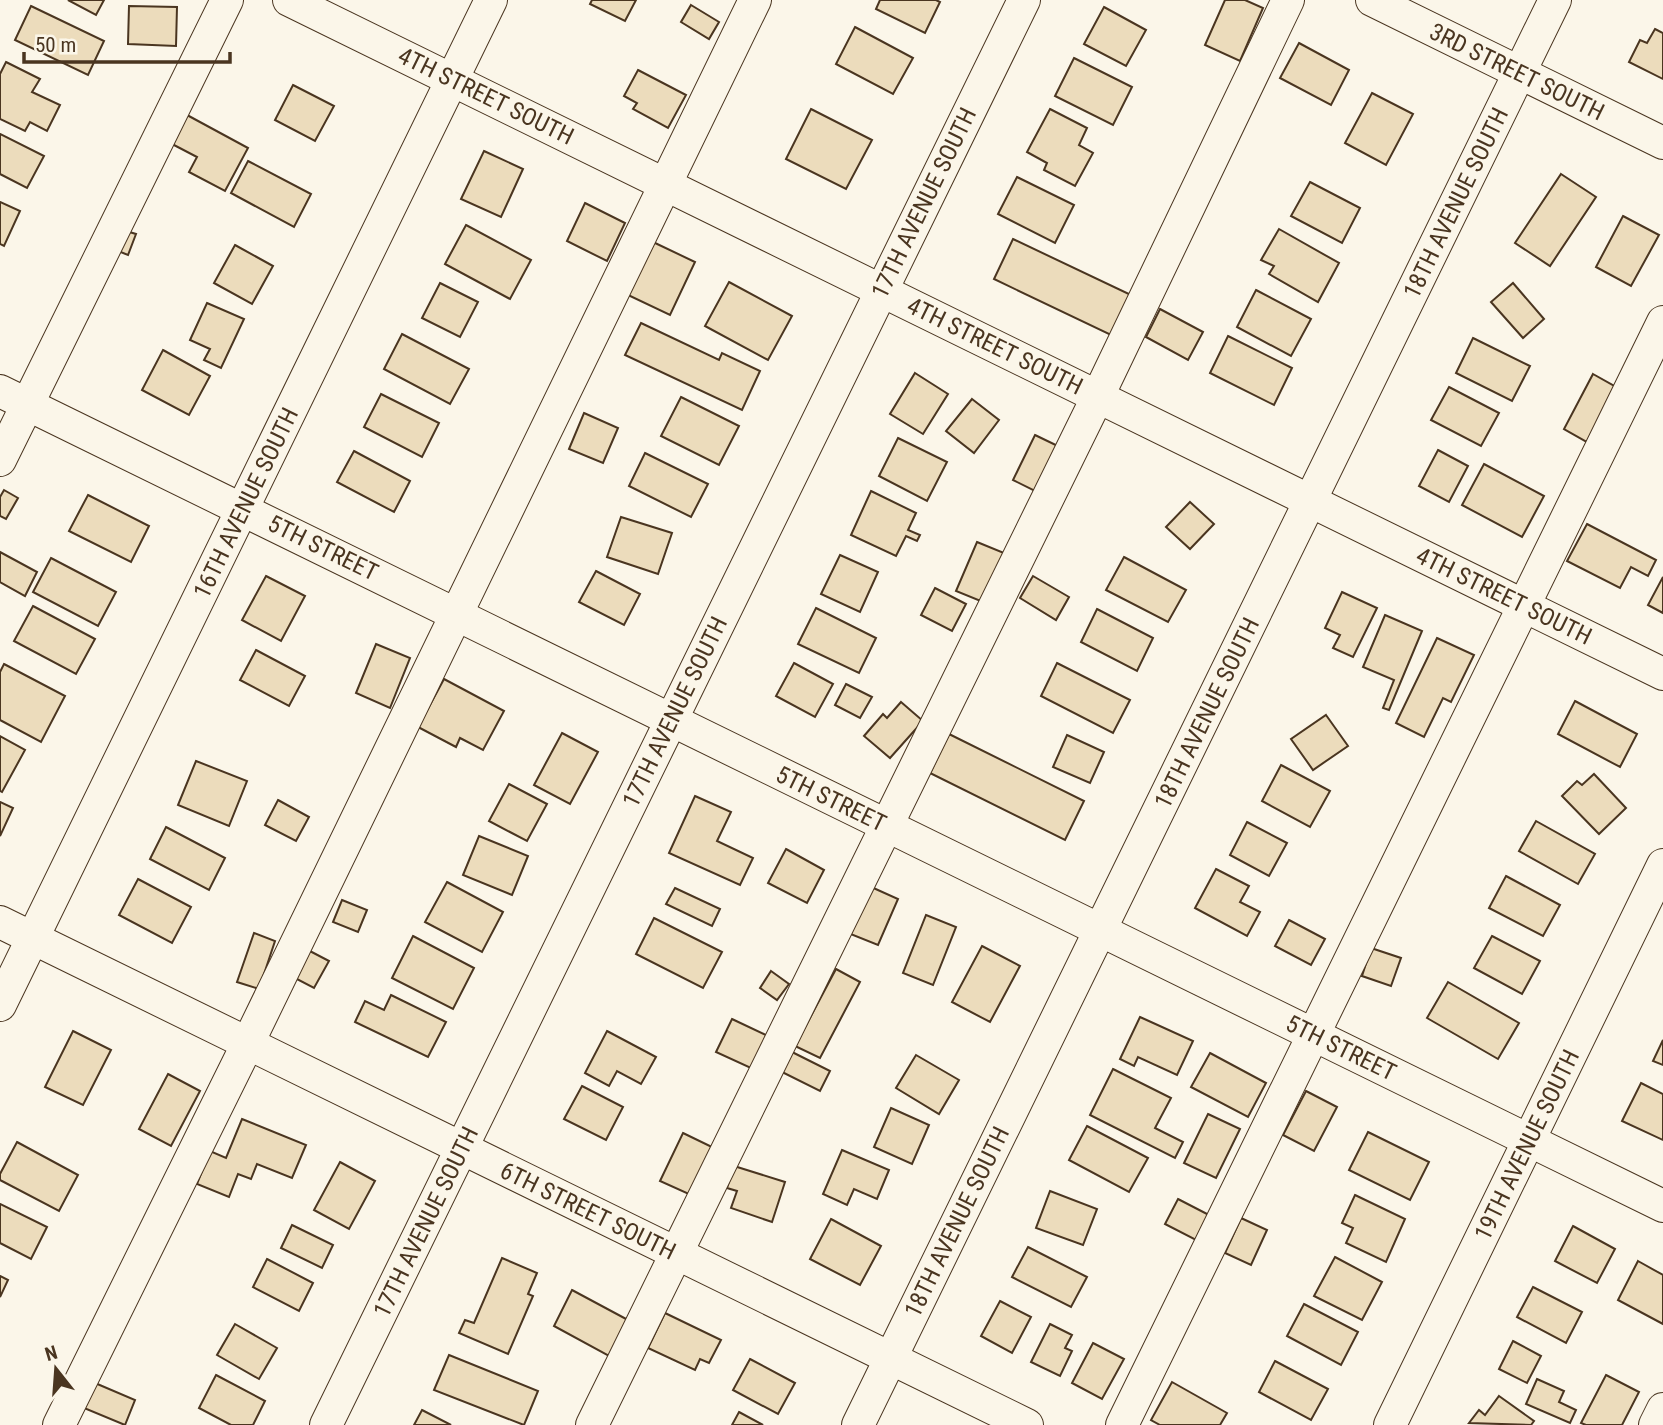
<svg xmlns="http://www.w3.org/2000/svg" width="1663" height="1425" font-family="'Roboto Condensed',sans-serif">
<rect width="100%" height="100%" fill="#fbf6e9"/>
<!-- building -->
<g fill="#ecdcbc" stroke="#4a3520" stroke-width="2">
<path d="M68,0H104L96,15Z"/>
<path d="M592,0H636L625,21L590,4Z"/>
<path d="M880,0H936L940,2L925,33L876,9Z"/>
<path d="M1225,0H1245L1263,8L1240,61L1205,45Z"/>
<path d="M691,5L719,22L709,39L681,22Z"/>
<path d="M31,6L104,41L88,75L15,40Z"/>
<path d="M129,6L177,7L176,46L128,44Z"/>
<path d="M1104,7L1146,30L1126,66L1084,44Z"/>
<path d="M855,27L913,58L893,94L836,64Z"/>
<path d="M1655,29L1663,33V79L1629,62L1640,40L1647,43Z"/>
<path d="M1299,43L1349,70L1331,105L1280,78Z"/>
<path d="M1074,58L1132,87L1113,125L1055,96Z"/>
<path d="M6,62L40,79L32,92L60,105L47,131L30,122L25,131L0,119V74Z"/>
<path d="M638,70L686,95L668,128L633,109L637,103L624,96Z"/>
<path d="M293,85L334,106L315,141L275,120Z"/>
<path d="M1372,93L1413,114L1386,165L1345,143Z"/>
<path d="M811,109L872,140L846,189L786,159Z"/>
<path d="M1050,109L1087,128L1079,145L1093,153L1075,186L1044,170L1047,163L1027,152Z"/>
<path d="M187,115L248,148L225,191L189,172L197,157L172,144Z"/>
<path d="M0,134L44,156L27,188L0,174Z"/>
<path d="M484,151L523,169L501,217L461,199Z"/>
<path d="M248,161L311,194L294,227L231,193Z"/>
<path d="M1561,174L1596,197L1550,266L1515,243Z"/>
<path d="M1017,177L1074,205L1055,243L998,214Z"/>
<path d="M1310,182L1360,208L1342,243L1291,216Z"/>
<path d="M0,202L20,211L4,246L0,244Z"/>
<path d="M585,203L625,223L607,261L567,241Z"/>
<path d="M1623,216L1659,235L1631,286L1596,267Z"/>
<path d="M466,225L531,260L510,299L445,264Z"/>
<path d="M1279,229L1339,263L1318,302L1269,274L1274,266L1261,260Z"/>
<path d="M126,231L136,234L128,255L118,251Z"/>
<path d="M1013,239L1131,295L1111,335L994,279Z"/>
<path d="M653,242L695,262L670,315L628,295Z"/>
<path d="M235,245L273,266L252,304L214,283Z"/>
<path d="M729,282L792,316L768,360L705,326Z"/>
<path d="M440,283L478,302L460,337L422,318Z"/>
<path d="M1513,283L1544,319L1523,338L1491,302Z"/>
<path d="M1256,290L1311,319L1291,356L1237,327Z"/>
<path d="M207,303L244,319L221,368L204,360L210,349L190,340Z"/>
<path d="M1160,309L1203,332L1188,360L1146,337Z"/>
<path d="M641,323L719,360L722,353L760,371L742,410L625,355Z"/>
<path d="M402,334L469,369L450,404L384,369Z"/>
<path d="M1228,336L1292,368L1274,405L1210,373Z"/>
<path d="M1473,338L1530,366L1512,401L1456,373Z"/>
<path d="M163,350L210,376L189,415L142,390Z"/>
<path d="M915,373L948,394L923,434L890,414Z"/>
<path d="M1593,374L1616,387L1587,442L1564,429Z"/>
<path d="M1449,387L1499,413L1481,446L1431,420Z"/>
<path d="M381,394L439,423L422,457L364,427Z"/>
<path d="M681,397L739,426L719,465L661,436Z"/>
<path d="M972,399L999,420L974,453L946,431Z"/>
<path d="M584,413L618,428L603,463L569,449Z"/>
<path d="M1035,435L1062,448L1039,493L1013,480Z"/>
<path d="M898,438L947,462L927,501L879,476Z"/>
<path d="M1438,450L1468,466L1449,502L1419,486Z"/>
<path d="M354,451L410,481L394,512L337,482Z"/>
<path d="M645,453L708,484L691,517L629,486Z"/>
<path d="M1484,464L1544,496L1522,537L1462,505Z"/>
<path d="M4,490L18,498L6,519L0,516V497Z"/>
<path d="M871,491L916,513L908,530L920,535L917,541L906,536L896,556L851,535Z"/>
<path d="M88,495L149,526L131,562L69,531Z"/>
<path d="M1190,502L1214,524L1190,549L1166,527Z"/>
<path d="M621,517L672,533L658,574L607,557Z"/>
<path d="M1587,524L1656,560L1648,576L1631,567L1620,588L1567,561Z"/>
<path d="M977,542L1004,553L983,602L956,591Z"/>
<path d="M0,552L37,572L25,596L0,582Z"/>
<path d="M840,555L878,572L860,612L821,594Z"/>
<path d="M1124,557L1186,590L1168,622L1106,590Z"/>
<path d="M51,558L116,592L98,626L33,592Z"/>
<path d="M596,571L640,594L624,625L579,602Z"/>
<path d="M266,576L305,596L281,641L242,620Z"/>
<path d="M1033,576L1069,597L1056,620L1020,598Z"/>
<path d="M1663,577V613L1648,605Z"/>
<path d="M935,588L966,604L952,631L921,615Z"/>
<path d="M1342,592L1377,608L1353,657L1333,648L1340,635L1325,628Z"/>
<path d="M33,606L95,639L76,674L14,641Z"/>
<path d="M816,608L876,638L859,673L798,644Z"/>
<path d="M1097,609L1153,638L1137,671L1081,642Z"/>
<path d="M1385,615L1422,631L1389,710L1383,708L1394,680L1363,667Z"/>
<path d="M1437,638L1474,655L1451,702L1443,698L1424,737L1396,723Z"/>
<path d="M376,644L410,658L390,708L356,693Z"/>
<path d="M256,650L305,676L289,706L240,680Z"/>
<path d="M794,663L833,684L815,717L776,696Z"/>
<path d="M1057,663L1130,700L1113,733L1041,696Z"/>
<path d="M4,664L65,696L41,742L0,720V672Z"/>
<path d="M444,679L504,711L483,750L460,738L456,747L418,727Z"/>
<path d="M846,684L872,697L860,718L835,705Z"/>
<path d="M1575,701L1637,734L1620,767L1558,734Z"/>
<path d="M901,702L923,721L890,758L864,736L883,714L887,718Z"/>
<path d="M1326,715L1348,746L1313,770L1291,739Z"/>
<path d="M562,733L598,752L570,804L534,785Z"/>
<path d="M949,734L1084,801L1065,840L930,773Z"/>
<path d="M1067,735L1104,752L1090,783L1053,767Z"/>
<path d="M0,736L25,750L2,792L0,791Z"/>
<path d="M196,761L247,781L229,826L178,805Z"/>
<path d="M1281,765L1330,791L1310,827L1262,801Z"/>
<path d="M1594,774L1626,808L1599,834L1562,796L1577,781L1582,785Z"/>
<path d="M509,784L547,804L527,841L489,821Z"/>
<path d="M695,796L731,812L717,841L753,858L740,885L669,853Z"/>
<path d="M278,800L309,817L296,841L265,825Z"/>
<path d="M0,802L13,808L0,836Z"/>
<path d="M1536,821L1595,854L1578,884L1519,851Z"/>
<path d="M1247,822L1287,843L1269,876L1230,855Z"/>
<path d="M166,827L225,858L209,890L150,859Z"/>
<path d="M479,836L528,856L512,895L463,875Z"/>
<path d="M786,849L824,870L807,903L768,883Z"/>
<path d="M1216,869L1249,886L1240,902L1260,912L1247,936L1195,908Z"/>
<path d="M1506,876L1560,905L1543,936L1489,908Z"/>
<path d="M138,879L191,907L172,943L119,915Z"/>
<path d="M447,882L503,912L482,952L425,922Z"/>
<path d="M869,886L898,899L878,945L848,933Z"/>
<path d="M675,888L720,909L712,926L666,904Z"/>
<path d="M342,900L367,910L358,932L333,922Z"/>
<path d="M926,915L956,927L933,985L903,973Z"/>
<path d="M654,918L722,952L703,988L636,954Z"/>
<path d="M1289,920L1325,939L1311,965L1275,946Z"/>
<path d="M254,933L275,941L259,989L237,982Z"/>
<path d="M413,936L474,968L453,1009L392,978Z"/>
<path d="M1492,936L1540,961L1522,994L1474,968Z"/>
<path d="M982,946L1020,966L990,1022L952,1002Z"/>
<path d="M1371,948L1401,958L1391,986L1362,976Z"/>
<path d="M306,949L329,961L314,988L293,977Z"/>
<path d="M836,969L860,982L820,1058L795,1046Z"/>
<path d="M771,971L789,984L777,1000L760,988Z"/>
<path d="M1448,982L1519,1023L1498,1059L1427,1018Z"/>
<path d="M391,995L446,1022L428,1057L355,1022L365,1001L384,1010Z"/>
<path d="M1140,1017L1193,1041L1177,1075L1138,1057L1134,1066L1120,1059Z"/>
<path d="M732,1019L768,1036L753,1069L716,1052Z"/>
<path d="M73,1031L111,1050L83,1105L45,1087Z"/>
<path d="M607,1031L656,1057L641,1084L617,1071L609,1086L585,1073Z"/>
<path d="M1663,1040V1065L1653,1061Z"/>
<path d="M792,1052L830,1071L820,1091L782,1072Z"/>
<path d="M1210,1053L1266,1083L1248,1117L1191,1087Z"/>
<path d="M916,1055L959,1080L939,1114L896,1088Z"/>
<path d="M1113,1069L1171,1098L1155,1128L1183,1142L1175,1158L1090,1115Z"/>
<path d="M168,1074L200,1091L171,1146L139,1129Z"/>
<path d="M1641,1083L1663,1094V1140L1622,1121Z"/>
<path d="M582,1086L623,1107L606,1140L564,1119Z"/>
<path d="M1306,1091L1337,1107L1314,1151L1283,1135Z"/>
<path d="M891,1108L929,1125L912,1164L874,1147Z"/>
<path d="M1208,1114L1240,1129L1216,1178L1184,1163Z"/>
<path d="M242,1119L306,1145L292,1178L257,1164L251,1179L238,1174L229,1197L197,1184L210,1151L226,1158Z"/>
<path d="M1087,1126L1148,1158L1129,1192L1069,1160Z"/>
<path d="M1368,1132L1429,1162L1410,1200L1349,1170Z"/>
<path d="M683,1133L714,1148L691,1195L660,1181Z"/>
<path d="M17,1142L78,1175L59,1211L0,1180V1174Z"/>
<path d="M842,1150L889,1170L877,1199L854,1189L847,1205L823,1194Z"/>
<path d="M340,1162L375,1181L349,1229L314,1210Z"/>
<path d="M734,1166L785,1182L772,1222L731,1208L737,1191L727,1188Z"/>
<path d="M1050,1191L1097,1209L1083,1245L1036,1228Z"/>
<path d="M1355,1195L1405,1219L1386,1262L1346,1243L1353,1228L1342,1223Z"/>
<path d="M1178,1199L1209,1215L1196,1240L1165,1224Z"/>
<path d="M0,1204L47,1227L31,1259L0,1243Z"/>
<path d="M1241,1218L1267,1230L1251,1265L1225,1253Z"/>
<path d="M831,1219L881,1246L860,1285L810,1259Z"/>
<path d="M292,1225L333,1245L322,1268L281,1248Z"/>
<path d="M1573,1226L1615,1249L1597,1283L1555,1261Z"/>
<path d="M1028,1247L1087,1277L1071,1307L1012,1277Z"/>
<path d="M1335,1257L1382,1282L1362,1320L1314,1296Z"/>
<path d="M502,1258L537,1273L528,1294L533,1296L508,1354L459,1333L465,1320L474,1323Z"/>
<path d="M267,1259L313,1283L299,1311L253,1287Z"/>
<path d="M1638,1261L1663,1275V1324L1618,1300Z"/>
<path d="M0,1276L8,1280L0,1297Z"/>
<path d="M1533,1287L1582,1312L1566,1343L1517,1317Z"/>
<path d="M572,1290L628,1320L609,1356L554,1326Z"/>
<path d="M1000,1301L1031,1317L1012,1353L981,1336Z"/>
<path d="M1304,1304L1358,1332L1341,1365L1287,1336Z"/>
<path d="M665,1313L721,1340L709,1363L700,1359L695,1370L648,1348Z"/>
<path d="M235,1324L277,1348L259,1379L217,1355Z"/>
<path d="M1050,1324L1072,1335L1065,1348L1072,1351L1060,1376L1031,1362Z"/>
<path d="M1513,1341L1541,1356L1527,1383L1499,1369Z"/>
<path d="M1093,1343L1124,1359L1102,1399L1072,1383Z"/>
<path d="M449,1355L538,1391L524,1425L434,1390Z"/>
<path d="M750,1359L795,1383L778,1414L733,1390Z"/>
<path d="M1275,1361L1328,1389L1311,1420L1259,1392Z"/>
<path d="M216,1375L265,1401L253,1425H231L199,1408Z"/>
<path d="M1606,1375L1639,1392L1622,1425H1586L1581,1423Z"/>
<path d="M1537,1379L1564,1391L1559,1402L1576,1410L1570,1423L1526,1404Z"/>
<path d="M1172,1382L1227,1413L1220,1425H1160L1151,1420Z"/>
<path d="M95,1383L135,1400L125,1425L84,1408Z"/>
<path d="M1499,1396L1534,1421L1531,1425L1469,1423L1479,1410L1485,1415Z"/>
<path d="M422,1410L451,1425H414Z"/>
<path d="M739,1412L763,1425H732Z"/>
</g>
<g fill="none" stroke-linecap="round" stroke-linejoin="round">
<defs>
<g id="minor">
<path d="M289,0L1663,674"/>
<path d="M1372,0L1663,143"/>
<path d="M0,391L1663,1206"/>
<path d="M0,460L227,0"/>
<path d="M0,922L1027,1425"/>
<path d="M0,1005L491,0"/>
<path d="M59,1425L247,1045L755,0"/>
<path d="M326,1425L1024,0"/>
<path d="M592,1425L1098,396L1288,0"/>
<path d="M858,1425L1555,0"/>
<path d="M1122,1425L1663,322"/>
<path d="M1390,1425L1663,865"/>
<path d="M1655,1425L1663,1409"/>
</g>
</defs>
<!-- minor casing -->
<use href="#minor" stroke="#4a3520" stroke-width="34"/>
<!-- minor -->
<use href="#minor" stroke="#fbf6e9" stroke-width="32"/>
</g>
<g text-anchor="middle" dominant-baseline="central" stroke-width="5" stroke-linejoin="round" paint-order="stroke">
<!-- street labels -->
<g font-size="24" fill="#4a3520" stroke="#fbf6e9">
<text transform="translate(1517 72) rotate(26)">3RD STREET SOUTH</text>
<text transform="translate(486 96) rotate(26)">4TH STREET SOUTH</text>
<text transform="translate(924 203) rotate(-64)">17TH AVENUE SOUTH</text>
<text transform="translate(1456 203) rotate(-64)">18TH AVENUE SOUTH</text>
<text transform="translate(995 346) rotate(26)">4TH STREET SOUTH</text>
<text transform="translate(246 503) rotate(-64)">16TH AVENUE SOUTH</text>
<text transform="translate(323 548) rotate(26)">5TH STREET</text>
<text transform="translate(1504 596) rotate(26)">4TH STREET SOUTH</text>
<text transform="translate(675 712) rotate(-64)">17TH AVENUE SOUTH</text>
<text transform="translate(1207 713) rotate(-64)">18TH AVENUE SOUTH</text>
<text transform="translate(831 799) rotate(26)">5TH STREET</text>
<text transform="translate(1341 1048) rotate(26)">5TH STREET</text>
<text transform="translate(1527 1145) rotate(-64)">19TH AVENUE SOUTH</text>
<text transform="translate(588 1211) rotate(26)">6TH STREET SOUTH</text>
<text transform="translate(426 1222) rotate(-64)">17TH AVENUE SOUTH</text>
<text transform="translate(957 1222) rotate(-64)">18TH AVENUE SOUTH</text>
</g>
</g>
<!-- north arrow -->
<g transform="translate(56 1369) rotate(343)" stroke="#fbf6e9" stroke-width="5" paint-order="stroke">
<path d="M0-5L12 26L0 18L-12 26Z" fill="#4a3520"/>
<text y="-10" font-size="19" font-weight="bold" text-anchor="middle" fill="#4a3520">N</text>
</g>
<!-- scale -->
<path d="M24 52v10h206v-10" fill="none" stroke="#4a3520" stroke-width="3.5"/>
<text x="35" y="52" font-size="21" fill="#4a3520" stroke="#fbf6e9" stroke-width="5" paint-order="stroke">50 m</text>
</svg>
